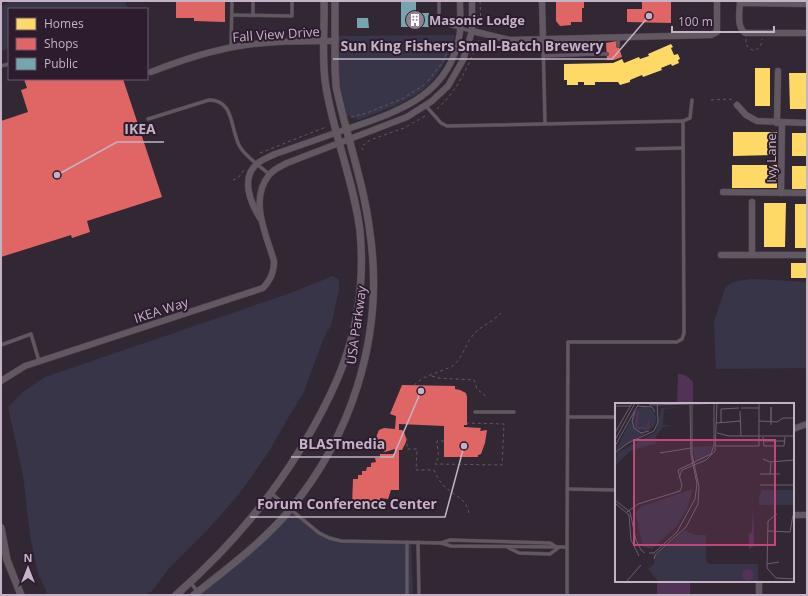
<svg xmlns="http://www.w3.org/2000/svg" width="808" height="596" font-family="'Open Sans',sans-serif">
<rect width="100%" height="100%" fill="#322834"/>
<!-- green -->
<g fill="#393549">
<path d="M12,1H125L128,9H9V48L1,51V6Z"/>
<path d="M455,35C450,54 441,72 427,86C413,100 377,113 358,120L347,115L339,81L338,66L339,36Z"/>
<path d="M333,276L339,280V290L331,325L323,340L303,394L291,413L268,453L239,494L211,526L170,567L152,591L145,595H48L38,574L30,535L23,475L8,407L23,392L45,377L288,294Z"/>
<path d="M754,279L807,282V368L716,369L714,322L725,288C732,280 744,280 754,279Z"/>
<path d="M294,511L310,525L324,533L342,540L411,541L413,595H201L267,539Z"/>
</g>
<!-- water -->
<g fill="#523256">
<path d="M678,374C685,374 689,377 693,382V404H677Z"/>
<rect x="657" y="581" width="33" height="14"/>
</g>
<!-- homes -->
<g fill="#ffd966">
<path d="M671,44L673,47L671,48L674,55L678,54L680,59L678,60L679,63L672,66L671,64L661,68L662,70L643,77L642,75L630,80V82L620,85L618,82H595V85H584V82H578V85H567V80H564V64L613,63L622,59L624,63L639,57L640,59L649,56L648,54Z"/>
<rect x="755" y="68" width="15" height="38"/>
<path d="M789,73H807V109H790Z"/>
<path d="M733,132H777V155L733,156Z"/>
<rect x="792" y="133" width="15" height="23"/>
<rect x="732" y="165" width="45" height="23"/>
<rect x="792" y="166" width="15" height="23"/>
<path d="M764,203H786L785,247H764Z"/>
<rect x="795" y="204" width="12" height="44"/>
<rect x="791" y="263" width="16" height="15"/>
</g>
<!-- shops -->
<g fill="#e06666">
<path d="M176,1H225V22L194,21V18H176Z"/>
<path d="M556,1H584V8H582V22H571V25L560,26L556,21Z"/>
<path d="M642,1H671V23L627,22V9H642Z"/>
<path d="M617,41L622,57L614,60H607L606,43Z"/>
<path d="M24,79H123L162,197L87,221L90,232L72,238L71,235L1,257V121L28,112L21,90L27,88Z"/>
<path d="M402,385L455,386V389L460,390L466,393L467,397V425H464V427L481,428L480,431L487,430L485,443L481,454L478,455V457H444V426L399,424V430H402L404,432L406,438V442L402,450H399V490H391L388,499L380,498V507L352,506L353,479H358V475H362V471H366L367,467H371V463L376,462L375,458H380V454H395V449L385,452L379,449L375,440L379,430L384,428L395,429L396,416L390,414Z"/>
</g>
<!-- public -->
<g fill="#76a5af">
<path d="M401,1H416V13H429V27H401Z"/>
<path d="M357,18H368L369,28H357Z"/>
</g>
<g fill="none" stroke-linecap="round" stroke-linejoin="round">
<defs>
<g id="service">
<path d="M439,1V20L441,23L471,31"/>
<path d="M232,15L292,16V1"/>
<path d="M253,15V1"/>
<path d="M543,39L545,124"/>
<path d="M618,46L619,37"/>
<path d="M231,47L232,1"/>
<path d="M600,54H607"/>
<path d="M543,56L600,54V38"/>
<path d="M1,66L9,64"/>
<path d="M426,106L441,123L447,126L683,121L684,333L682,339L677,342H568L567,547"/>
<path d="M148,119L209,100C235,100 230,130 240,147C247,158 260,166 269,174"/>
<path d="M683,121L690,118L692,100"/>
<path d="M637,149L683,148"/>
<path d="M1,345L31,334L39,361"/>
<path d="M475,412H514"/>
<path d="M568,417H616"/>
<path d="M567,489L616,490"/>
<path d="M271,493L319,533L329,538L341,541L441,543L450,540L550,543L558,548"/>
<path d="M418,542L419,595"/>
<path d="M441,543L451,546L567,547V595"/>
<path d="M509,548L519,553L550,554L558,548"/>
<path d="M190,582L200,595"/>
<path d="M407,595V542"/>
</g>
<g id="minor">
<path d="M542,1L543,39"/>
<path d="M740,1C740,11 736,26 745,33H807"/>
<path d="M740,3L807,4"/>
<path d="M472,31L510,40L711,35L717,32V1"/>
<path d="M151,72C179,61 209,51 239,46C271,41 303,41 335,41"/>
<path d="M737,105L746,115L757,121L807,123"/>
<path d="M777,123L778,71"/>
<path d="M723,192L807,193"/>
<path d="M781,193L782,123"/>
<path d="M260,218C250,202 240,177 258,163C263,159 269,157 275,154C299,146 323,137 347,129C400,111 451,95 460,32C461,22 460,11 460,1"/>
<path d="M721,255H807"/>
<path d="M752,255V202"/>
<path d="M1,381L25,366L263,288C271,279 274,272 274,261C266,234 249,200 269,175C274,169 281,166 287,163L407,117L432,101L448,86L463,60L472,31V1"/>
<path d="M793,429L807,424"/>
<path d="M793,515H807"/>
<path d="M759,581V595"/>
</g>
<g id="tertiary">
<path d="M1,528L7,560L21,595"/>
<path d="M176,595C224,553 266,505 300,450C317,422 333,393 344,362C359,321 364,275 360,231C354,182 334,136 326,87C321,59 325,29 324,1"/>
<path d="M194,595C224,571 255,548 281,520C351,442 385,337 370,233C364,183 346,135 336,86L335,68V1"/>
</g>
</defs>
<!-- service casing -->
<use href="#service" stroke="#4c444d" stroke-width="4"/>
<!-- minor casing -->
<use href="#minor" stroke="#4c444d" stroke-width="7"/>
<!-- tertiary casing -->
<use href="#tertiary" stroke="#4c444d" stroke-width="8"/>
<!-- path -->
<g stroke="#615863" stroke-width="1" stroke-dasharray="3 3" stroke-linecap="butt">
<path d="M480,1L481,26"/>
<path d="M746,39V45L752,50C759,50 762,46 762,39"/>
<path d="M428,81L442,63L449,49"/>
<path d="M711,100L729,99L732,100"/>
<path d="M437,109C458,90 469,65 479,39"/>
<path d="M351,117L367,113L404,98L424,85"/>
<path d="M363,150L361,147L370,140L404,128L427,115"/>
<path d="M260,153L326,127"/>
<path d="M233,180L238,178L244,170"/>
<path d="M432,376L438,378L474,380L477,389L488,398"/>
<path d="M414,385L423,378L451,367C464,358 464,345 474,334C482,325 493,322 501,313"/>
<path d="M406,438L407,439V449H417L416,470H434C437,477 440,482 445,487C455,496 469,500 469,516"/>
<path d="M444,441H437C437,450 441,456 435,464L502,465L504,424L467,423"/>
</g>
<!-- service -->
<use href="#service" stroke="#615862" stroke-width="3"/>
<!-- minor -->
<use href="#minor" stroke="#615862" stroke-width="6"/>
<!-- tertiary -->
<use href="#tertiary" stroke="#615862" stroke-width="7"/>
</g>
<!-- icons -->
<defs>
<symbol id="building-disc" viewBox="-11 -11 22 22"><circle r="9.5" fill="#918292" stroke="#2c1c2e"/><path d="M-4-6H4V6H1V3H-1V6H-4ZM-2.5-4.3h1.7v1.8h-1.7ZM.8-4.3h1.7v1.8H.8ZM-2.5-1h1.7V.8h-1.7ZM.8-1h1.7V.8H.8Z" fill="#fff"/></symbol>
</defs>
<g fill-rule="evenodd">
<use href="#building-disc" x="404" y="9" width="22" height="22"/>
</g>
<g text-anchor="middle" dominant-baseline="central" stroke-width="4" stroke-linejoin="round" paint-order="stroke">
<!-- poi labels -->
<g font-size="13" font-weight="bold" fill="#c4b2c5" stroke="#2c1c2e" text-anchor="start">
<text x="429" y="20">Masonic Lodge</text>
</g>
<!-- street labels -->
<g font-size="13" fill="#c4b2c5" stroke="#2c1c2e">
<text transform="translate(276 34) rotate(-4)">Fall View Drive</text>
<text transform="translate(771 158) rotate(-90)">Ivy Lane</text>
<text transform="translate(161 310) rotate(-18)">IKEA Way</text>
<text transform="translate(356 325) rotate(-82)">USA Parkway</text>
</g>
</g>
<!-- overview -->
<g transform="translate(615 403)">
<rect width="179" height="179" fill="#322834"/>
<path d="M72,4L49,6L48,22L59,23L48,24L40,35L42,40L15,48L0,63L2,50L41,29L46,5ZM17 16a12 12 0 1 1 24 0a12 12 0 1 1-24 0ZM16,17L17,22L29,31L0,49ZM98,43L94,53L80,58L78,44ZM78,86L72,106L61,124L37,146L28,144L20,109L27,103ZM147,87H179V102H144V94ZM70,127L79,132H91V158L94,161H143V179H44L33,166L39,161L40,153Z" fill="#393549"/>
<path d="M138,103L139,143L134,146V132L137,129ZM127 172a6 6 0 1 1 12 0a6 6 0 1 1-12 0Z" fill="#523256"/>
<path fill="none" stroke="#523256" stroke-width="2" d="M21,25L23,8M22,25H33L34,17"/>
<path fill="none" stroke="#6c5f6e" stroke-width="1" d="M34,2L117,0M0,3H16M22,3L37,4L40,9M126,5H144M20,8L17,18L19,25L26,30L34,28M125,8L126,33M144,18L162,19L168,15H179M156,18V4V22M101,20L126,18M106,20V6L124,5M0,30L17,0M102,30L114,33H179M148,34L149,43H169L170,34M0,37L20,0M148,38H170M0,43L24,0M101,43H144V0M0,50L13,40L39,28L43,19L42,0M45,50L76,45M148,56L155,59L179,57M145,71H165M155,71L156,59M64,75L67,67L91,57L100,48L102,0M145,82H179M0,97L15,109L21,137L26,147L30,150M0,100L14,112L16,137L24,153M12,109L23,101L65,88L67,83L63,67L96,51L99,42V0M162,111L153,118L152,165L161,175L179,176M153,128L175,129M175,129L178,112M34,150H39L62,129L80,96L82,81L76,52L75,2M39,156L40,152L71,124L83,101L84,84L77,51V2M152,161L164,159M11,179L26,162"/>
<path fill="#c3467b" fill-opacity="0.15" stroke="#c3467b" stroke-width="2" d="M19,37H160V142H19Z"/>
<rect width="179" height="179" fill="none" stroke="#c4b2c5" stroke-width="2"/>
</g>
<!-- callouts -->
<path fill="none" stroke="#c4b2c5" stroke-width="1.5" d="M649 16L612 59H333M57 175L117 142H164M421 391L393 457H291M464 446L445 517H250"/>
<g fill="#c4b2c5" stroke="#2c1c2e" stroke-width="1.5">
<circle cx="649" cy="16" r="4"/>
<circle cx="57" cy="175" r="4"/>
<circle cx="421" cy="391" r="4"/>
<circle cx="464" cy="446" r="4"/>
</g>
<g font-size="14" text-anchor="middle" font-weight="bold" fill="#c4b2c5" stroke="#2c1c2e" stroke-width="4" stroke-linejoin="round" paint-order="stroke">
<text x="472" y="51">Sun King Fishers Small-Batch Brewery</text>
<text x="140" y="134">IKEA</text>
<text x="342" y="449">BLASTmedia</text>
<text x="347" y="509">Forum Conference Center</text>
</g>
<!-- border -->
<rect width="808" height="596" fill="none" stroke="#c4b2c5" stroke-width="4"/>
<!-- legend -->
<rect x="8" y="8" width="140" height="72" fill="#2c1c2e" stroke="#69586a"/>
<rect x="16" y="18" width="20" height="12" fill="#ffd966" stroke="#69586a"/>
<text x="44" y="28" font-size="12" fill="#c4b2c5">Homes</text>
<rect x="16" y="38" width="20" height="12" fill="#e06666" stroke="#69586a"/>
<text x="44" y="48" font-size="12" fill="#c4b2c5">Shops</text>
<rect x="16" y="58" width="20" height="12" fill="#76a5af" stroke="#69586a"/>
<text x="44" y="68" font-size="12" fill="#c4b2c5">Public</text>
<!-- north arrow -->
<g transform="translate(28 568)" stroke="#2c1c2e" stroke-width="3" paint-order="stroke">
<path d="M0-3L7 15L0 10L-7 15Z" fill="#c4b2c5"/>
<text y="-6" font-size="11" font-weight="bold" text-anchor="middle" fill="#c4b2c5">N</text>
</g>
<!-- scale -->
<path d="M672 26v6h102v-6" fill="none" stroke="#c4b2c5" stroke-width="2"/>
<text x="678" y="26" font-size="12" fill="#c4b2c5" stroke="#2c1c2e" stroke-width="3" paint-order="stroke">100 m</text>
</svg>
